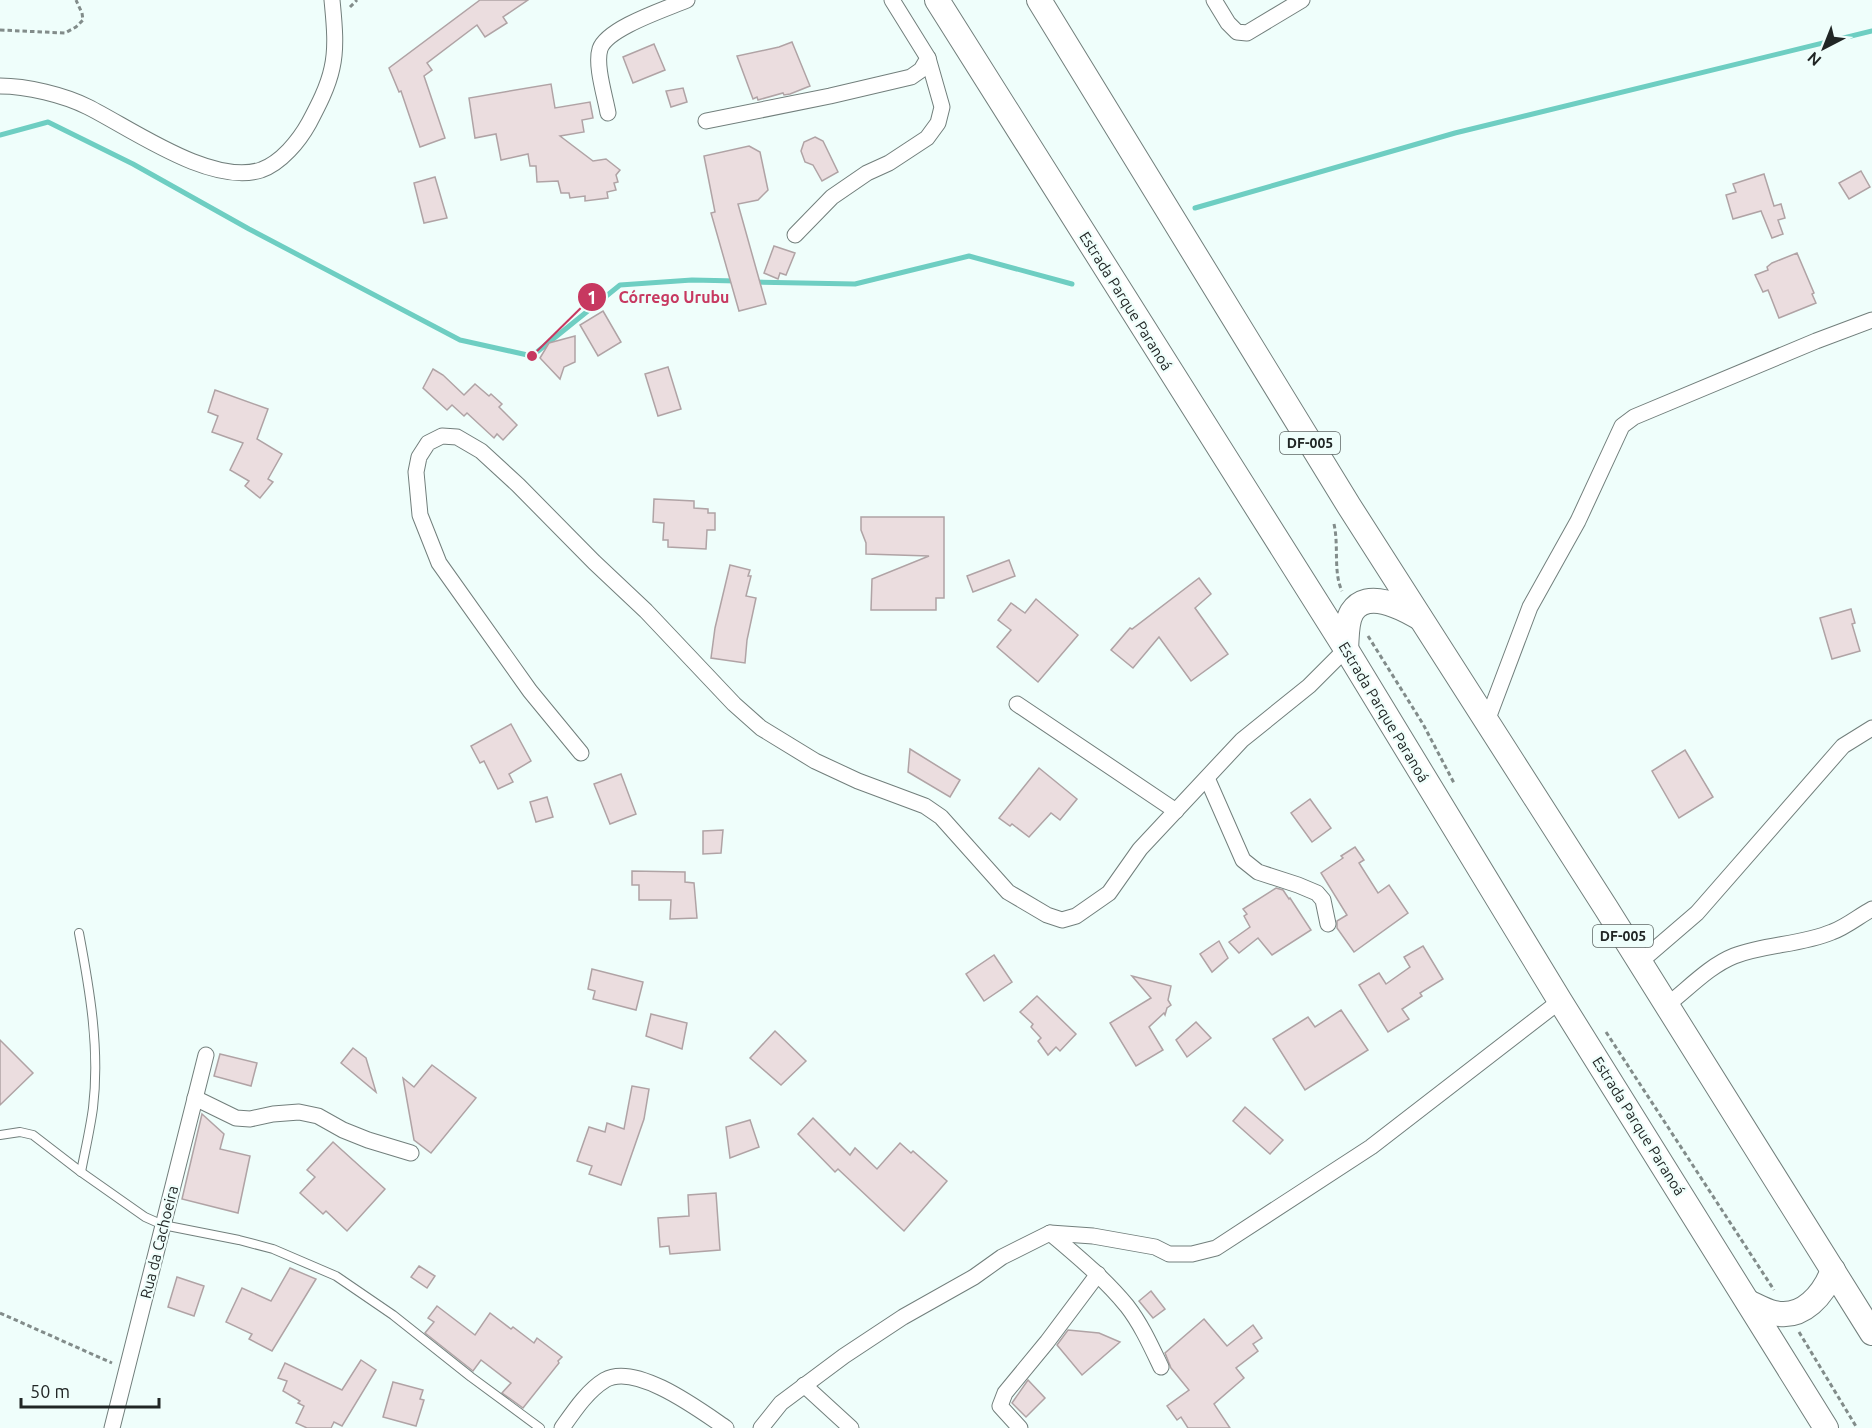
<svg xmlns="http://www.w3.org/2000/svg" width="1872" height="1428" font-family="Ubuntu,sans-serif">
<rect width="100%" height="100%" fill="#effefb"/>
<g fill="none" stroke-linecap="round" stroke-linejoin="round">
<!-- stream -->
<g stroke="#6ecec2" stroke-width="5">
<path d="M0,135L48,122L133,164L249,229L460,340L532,356L620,285L692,280L737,281"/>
<path d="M1195,208L1455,133L1872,31"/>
<path d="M755,282L855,284L969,256L1072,284"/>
</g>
</g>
<!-- building -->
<g fill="#ebdddf" stroke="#b0a3a5" stroke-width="1.5">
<path d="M480,0H528L503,17L507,23L485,37L477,25L427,63L432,70L424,76L445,138L420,147L401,91L399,92L389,68Z"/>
<path d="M792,42L810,86L790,94L784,95L783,93L758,100L757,97L753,99L737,56L779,47Z"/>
<path d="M654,44L665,70L633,83L623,57Z"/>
<path d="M551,84L555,108L590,102L593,118L582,120L584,132L560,136L593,161L606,159L620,170L616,175L618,182L614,183L616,190L607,192L608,198L585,201V196L570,198L569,193H561L558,181L537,182L536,166H530L528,154L501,160L496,134L475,138L469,98Z"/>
<path d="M683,88L687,102L671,107L666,91Z"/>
<path d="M815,137L823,141L838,172L822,181L813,165L805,162L801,151L804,142Z"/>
<path d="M749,146L760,152L768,190L758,200L738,204L766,304L739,311L711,213L715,212L704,156Z"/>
<path d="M1861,171L1870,187L1849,199L1839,183Z"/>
<path d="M1764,174L1774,206L1781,204L1785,218L1778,220L1783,234L1772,238L1761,211L1733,219L1726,195L1736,192L1733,184Z"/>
<path d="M435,177L447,218L424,223L414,183Z"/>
<path d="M774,246L795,253L786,275L780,273L778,279L764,273Z"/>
<path d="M1797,253L1814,293L1812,294L1816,303L1779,318L1768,290L1763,292L1755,275L1768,270L1767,267L1772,263Z"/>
<path d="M603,311L621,342L598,356L580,325Z"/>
<path d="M575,336V362L564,367L560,379L540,358L549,343Z"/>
<path d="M668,367L681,409L658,416L645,374Z"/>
<path d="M433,369L443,375L464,395L475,384L489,396L491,394L502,404L499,407L517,425L503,440L497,434L494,438L467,413L464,416L452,405L447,410L423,388Z"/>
<path d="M215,390L268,409L257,439L282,454L268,479L273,482L260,498L245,486L249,481L230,470L243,443L212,432L218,416L208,412Z"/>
<path d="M654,499L694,501V508L708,509V513H715V530H707L706,549L668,547V540H663L664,523L653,522Z"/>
<path d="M861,517H944V598H936V610H871L872,579L929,556L866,554V543L861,530Z"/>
<path d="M1009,560L1015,576L973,592L967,576Z"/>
<path d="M730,565L750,570L748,576H751L746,596L756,598L747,640L745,663L711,658L715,628Z"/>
<path d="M1199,578L1211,594L1195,608L1228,654L1191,681L1159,637L1133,668L1111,650L1130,628L1132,629Z"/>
<path d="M1036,599L1078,635L1038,682L997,647L1011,630L998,620L1011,603L1025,613Z"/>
<path d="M1851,609L1855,623L1852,624L1860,651L1832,659L1820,618Z"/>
<path d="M511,724L531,761L509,774L513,782L498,789L484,761L480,763L471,746Z"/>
<path d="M910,749L960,780L950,797L908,772Z"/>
<path d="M1685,750L1713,797L1679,818L1652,771Z"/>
<path d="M1039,768L1077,799L1060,820L1051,813L1029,837L1012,824L1010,826L999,818Z"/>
<path d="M621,774L636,814L610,824L594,784Z"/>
<path d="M547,797L553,817L536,822L530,802Z"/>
<path d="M1310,799L1331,828L1312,842L1291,813Z"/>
<path d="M723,830L721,853L703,854V831Z"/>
<path d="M1355,847L1364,860L1359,863L1378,893L1389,885L1408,913L1354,952L1337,928V921L1347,915L1321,873L1343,858L1341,856Z"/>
<path d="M632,871L685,872V882L694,883L697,918L670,919L671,900H639V885H632Z"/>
<path d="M1276,888L1283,890L1289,899L1290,898L1311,930L1272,955L1258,938L1239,953L1229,942L1250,927L1244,916L1247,914L1243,909Z"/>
<path d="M1219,941L1228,958L1212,972L1200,954Z"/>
<path d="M1423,946L1443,979L1420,993L1422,996L1402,1009L1409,1019L1388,1032L1359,985L1379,973L1386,984L1410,967L1404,957Z"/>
<path d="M994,955L1012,982L984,1001L966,974Z"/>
<path d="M592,969L643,982L636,1010L593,999L595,991L588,989Z"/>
<path d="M1132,976L1171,986L1168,1000L1171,1005L1167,1008L1165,1015L1164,1013L1149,1027L1163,1050L1136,1066L1110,1023L1151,998Z"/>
<path d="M1037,996L1076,1034L1060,1051L1056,1047L1048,1055L1038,1041L1041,1038L1031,1027L1033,1024L1020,1012Z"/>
<path d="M1341,1010L1368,1050L1305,1090L1273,1039L1308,1017L1315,1027Z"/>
<path d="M651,1014L687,1023L682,1049L646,1036Z"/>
<path d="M1196,1022L1211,1038L1187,1057L1176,1040Z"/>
<path d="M775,1031L806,1061L781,1085L750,1058Z"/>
<path d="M0,1040L33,1073L0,1105Z"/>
<path d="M353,1048L366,1058L376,1092L341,1063Z"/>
<path d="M220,1054L257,1063L251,1086L214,1076Z"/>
<path d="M432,1065L476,1098L431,1153L414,1140L403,1078L414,1087Z"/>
<path d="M632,1086L649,1089L644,1119L621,1185L589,1174L592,1166L577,1161L589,1127L605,1132L607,1123L624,1129Z"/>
<path d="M1245,1107L1283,1140L1270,1154L1233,1121Z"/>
<path d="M202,1114L224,1134L220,1149L250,1156L238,1213L182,1199Z"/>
<path d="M813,1118L850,1155L855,1148L877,1169L900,1143L911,1153L913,1151L947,1181L904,1231L838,1169L835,1172L798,1134Z"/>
<path d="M750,1120L759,1147L730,1158L726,1127Z"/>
<path d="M333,1142L385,1189L347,1231L326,1211L323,1214L300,1193L315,1177L307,1170Z"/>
<path d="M716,1193L720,1250L670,1254L669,1246L660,1247L658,1218L689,1216L688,1195Z"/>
<path d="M419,1266L435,1276L427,1288L411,1277Z"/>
<path d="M290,1268L316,1279L272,1351L249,1339L252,1334L226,1322L242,1288L271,1301Z"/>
<path d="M177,1277L204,1286L194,1316L168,1307Z"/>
<path d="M1151,1291L1165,1309L1153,1318L1139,1301Z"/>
<path d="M437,1306L475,1335L490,1313L511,1329L513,1327L534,1343L537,1338L562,1357L558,1361L559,1363L523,1408L502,1393L511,1383L481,1360L473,1371L425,1333L434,1322L428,1318Z"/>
<path d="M1204,1319L1227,1346L1253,1325L1262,1338L1253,1344L1258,1351L1236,1368L1244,1378L1214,1404L1230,1428H1188L1181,1417L1177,1420L1167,1406L1189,1390L1171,1368L1165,1353Z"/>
<path d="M1068,1330L1099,1333L1120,1342L1082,1375L1057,1345Z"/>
<path d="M361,1360L376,1370L342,1426L334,1422L331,1428H307L296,1423L304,1406L298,1403L300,1401L283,1391L287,1381L278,1378L285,1363L342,1390Z"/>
<path d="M1028,1380L1045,1398L1026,1417L1012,1403Z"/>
<path d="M393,1382L423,1390L420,1399L424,1400L416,1426L383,1417Z"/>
</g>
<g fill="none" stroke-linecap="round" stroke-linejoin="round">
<defs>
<g id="lane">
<path d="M79,933C90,991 100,1050 93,1108C90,1130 85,1151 81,1172"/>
<path d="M0,1135L20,1132L33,1135L81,1172L145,1217L163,1225L239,1240L273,1249L336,1276L393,1315L471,1377L540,1428"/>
</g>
<g id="street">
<path d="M1214,0L1228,23L1237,32L1247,33L1302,0"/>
<path d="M0,86C27,86 64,95 88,107C132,129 211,186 261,170C281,163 299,141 309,123C318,106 328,87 332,68C337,47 334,21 332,0"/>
<path d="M608,113C605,96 595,65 600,49C607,28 666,9 687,0"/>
<path d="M706,121L830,96L911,77L921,70L928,58L892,0"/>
<path d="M795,235L832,197L867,173L889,163L927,138L938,123L942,107L928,58"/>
<path d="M1017,704L1176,811"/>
<path d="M1487,721L1530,607L1578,521L1622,426L1634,417L1816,341L1872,320"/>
<path d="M581,753L530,691L439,563L420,515L416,472L419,457L428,443L442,436L457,437L481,451L518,485L594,562L646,611L734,704L761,728L815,761L858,781L925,806L941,817L1008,892L1047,915L1062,920L1076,916L1109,893L1140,849L1242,740L1309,686L1346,649"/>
<path d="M1207,778L1243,860L1258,872L1298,885L1317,893L1323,900L1328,924"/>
<path d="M1640,962L1697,913L1843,746L1872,728"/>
<path d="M1667,1005C1688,989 1709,966 1734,956C1766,944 1801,945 1832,932C1846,927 1859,916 1872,909"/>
<path d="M195,1098L236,1118L250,1119L273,1114L299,1112L318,1116L343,1130L368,1140L411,1153"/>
<path d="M1050,1233C1077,1256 1104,1278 1127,1306C1141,1324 1151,1346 1161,1367"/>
<path d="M804,1385L851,1428"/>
<path d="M112,1428L206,1055"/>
<path d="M562,1428C574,1411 587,1391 605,1380C636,1362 701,1411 726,1428"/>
<path d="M761,1428L781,1403L844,1356L903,1317L974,1277L1002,1257L1050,1233L1093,1236L1155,1247L1169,1254H1192L1216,1248L1371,1147L1560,1001"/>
<path d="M1020,1428L1000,1406L1005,1393L1047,1342L1098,1274"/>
</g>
<g id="primary">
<path d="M937,0L1346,649L1560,1001L1826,1428"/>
<path d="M1039,0L1349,506L1606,908L1872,1333"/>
<path d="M1346,649C1347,638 1346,622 1352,612C1367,588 1403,608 1420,618"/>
<path d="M1748,1302C1757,1306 1765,1311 1774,1313C1803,1320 1824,1294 1833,1270"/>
</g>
</defs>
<!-- lane casing -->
<use href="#lane" stroke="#727f7c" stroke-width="10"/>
<!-- street casing -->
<use href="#street" stroke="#727f7c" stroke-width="17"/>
<!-- primary casing -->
<use href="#primary" stroke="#727f7c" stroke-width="26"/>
<!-- path -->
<g stroke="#828c8a" stroke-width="3" stroke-dasharray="4.5 3" stroke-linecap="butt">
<path d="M350,7L357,0"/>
<path d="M0,30L65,33L76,27L83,20L82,13L76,0"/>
<path d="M1334,524C1339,546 1333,572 1342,591"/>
<path d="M1368,636L1423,724L1454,783"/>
<path d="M1606,1032L1774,1290"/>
<path d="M0,1313L112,1363"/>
<path d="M1799,1332L1857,1428"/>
</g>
<!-- lane -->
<use href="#lane" stroke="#fff" stroke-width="8"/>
<!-- street -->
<use href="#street" stroke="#fff" stroke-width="15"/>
<!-- primary -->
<use href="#primary" stroke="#fff" stroke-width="24"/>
</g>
<g text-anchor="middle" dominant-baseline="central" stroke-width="4.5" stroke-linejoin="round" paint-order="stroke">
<!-- shield labels -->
<g fill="#effefb" stroke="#5f6765" stroke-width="1.5">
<rect x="1280" y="432" width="60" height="22" rx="4.5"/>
<rect x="1593" y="925" width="60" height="22" rx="4.5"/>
</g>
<g font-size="14" font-weight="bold" fill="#212625">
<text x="1310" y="443">DF-005</text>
<text x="1623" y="936">DF-005</text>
</g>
<!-- street labels -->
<g font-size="15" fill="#212625" stroke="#effefb">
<text transform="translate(1126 301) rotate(58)">Estrada Parque Paranoá</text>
<text transform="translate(1384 712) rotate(59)">Estrada Parque Paranoá</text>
<text transform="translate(1639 1126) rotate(58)">Estrada Parque Paranoá</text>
<text transform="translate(159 1242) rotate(-76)">Rua da Cachoeira</text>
</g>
</g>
<!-- callouts -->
<path fill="none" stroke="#c73860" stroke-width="2" d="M532 356L592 297"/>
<g fill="#c73860" stroke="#effefb" stroke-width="2">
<circle cx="532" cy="356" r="6"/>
<circle cx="592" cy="297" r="15"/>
</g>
<g font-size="18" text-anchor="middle" font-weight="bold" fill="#fff">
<text x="592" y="304">1</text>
</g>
<g font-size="16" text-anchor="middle" font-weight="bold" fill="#c73860" stroke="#effefb" stroke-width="4.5" stroke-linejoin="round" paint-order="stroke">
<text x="674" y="303">Córrego Urubu</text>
</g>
<!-- north arrow -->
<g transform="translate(1824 48) rotate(222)" stroke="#effefb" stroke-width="4.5" paint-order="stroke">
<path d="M0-4.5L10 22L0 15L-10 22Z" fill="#212625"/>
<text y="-9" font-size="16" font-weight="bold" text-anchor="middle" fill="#212625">N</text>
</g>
<!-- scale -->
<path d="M21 1398v9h138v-9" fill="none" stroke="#212625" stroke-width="3"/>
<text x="30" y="1398" font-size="18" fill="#212625" stroke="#effefb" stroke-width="4.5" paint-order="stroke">50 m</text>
</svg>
